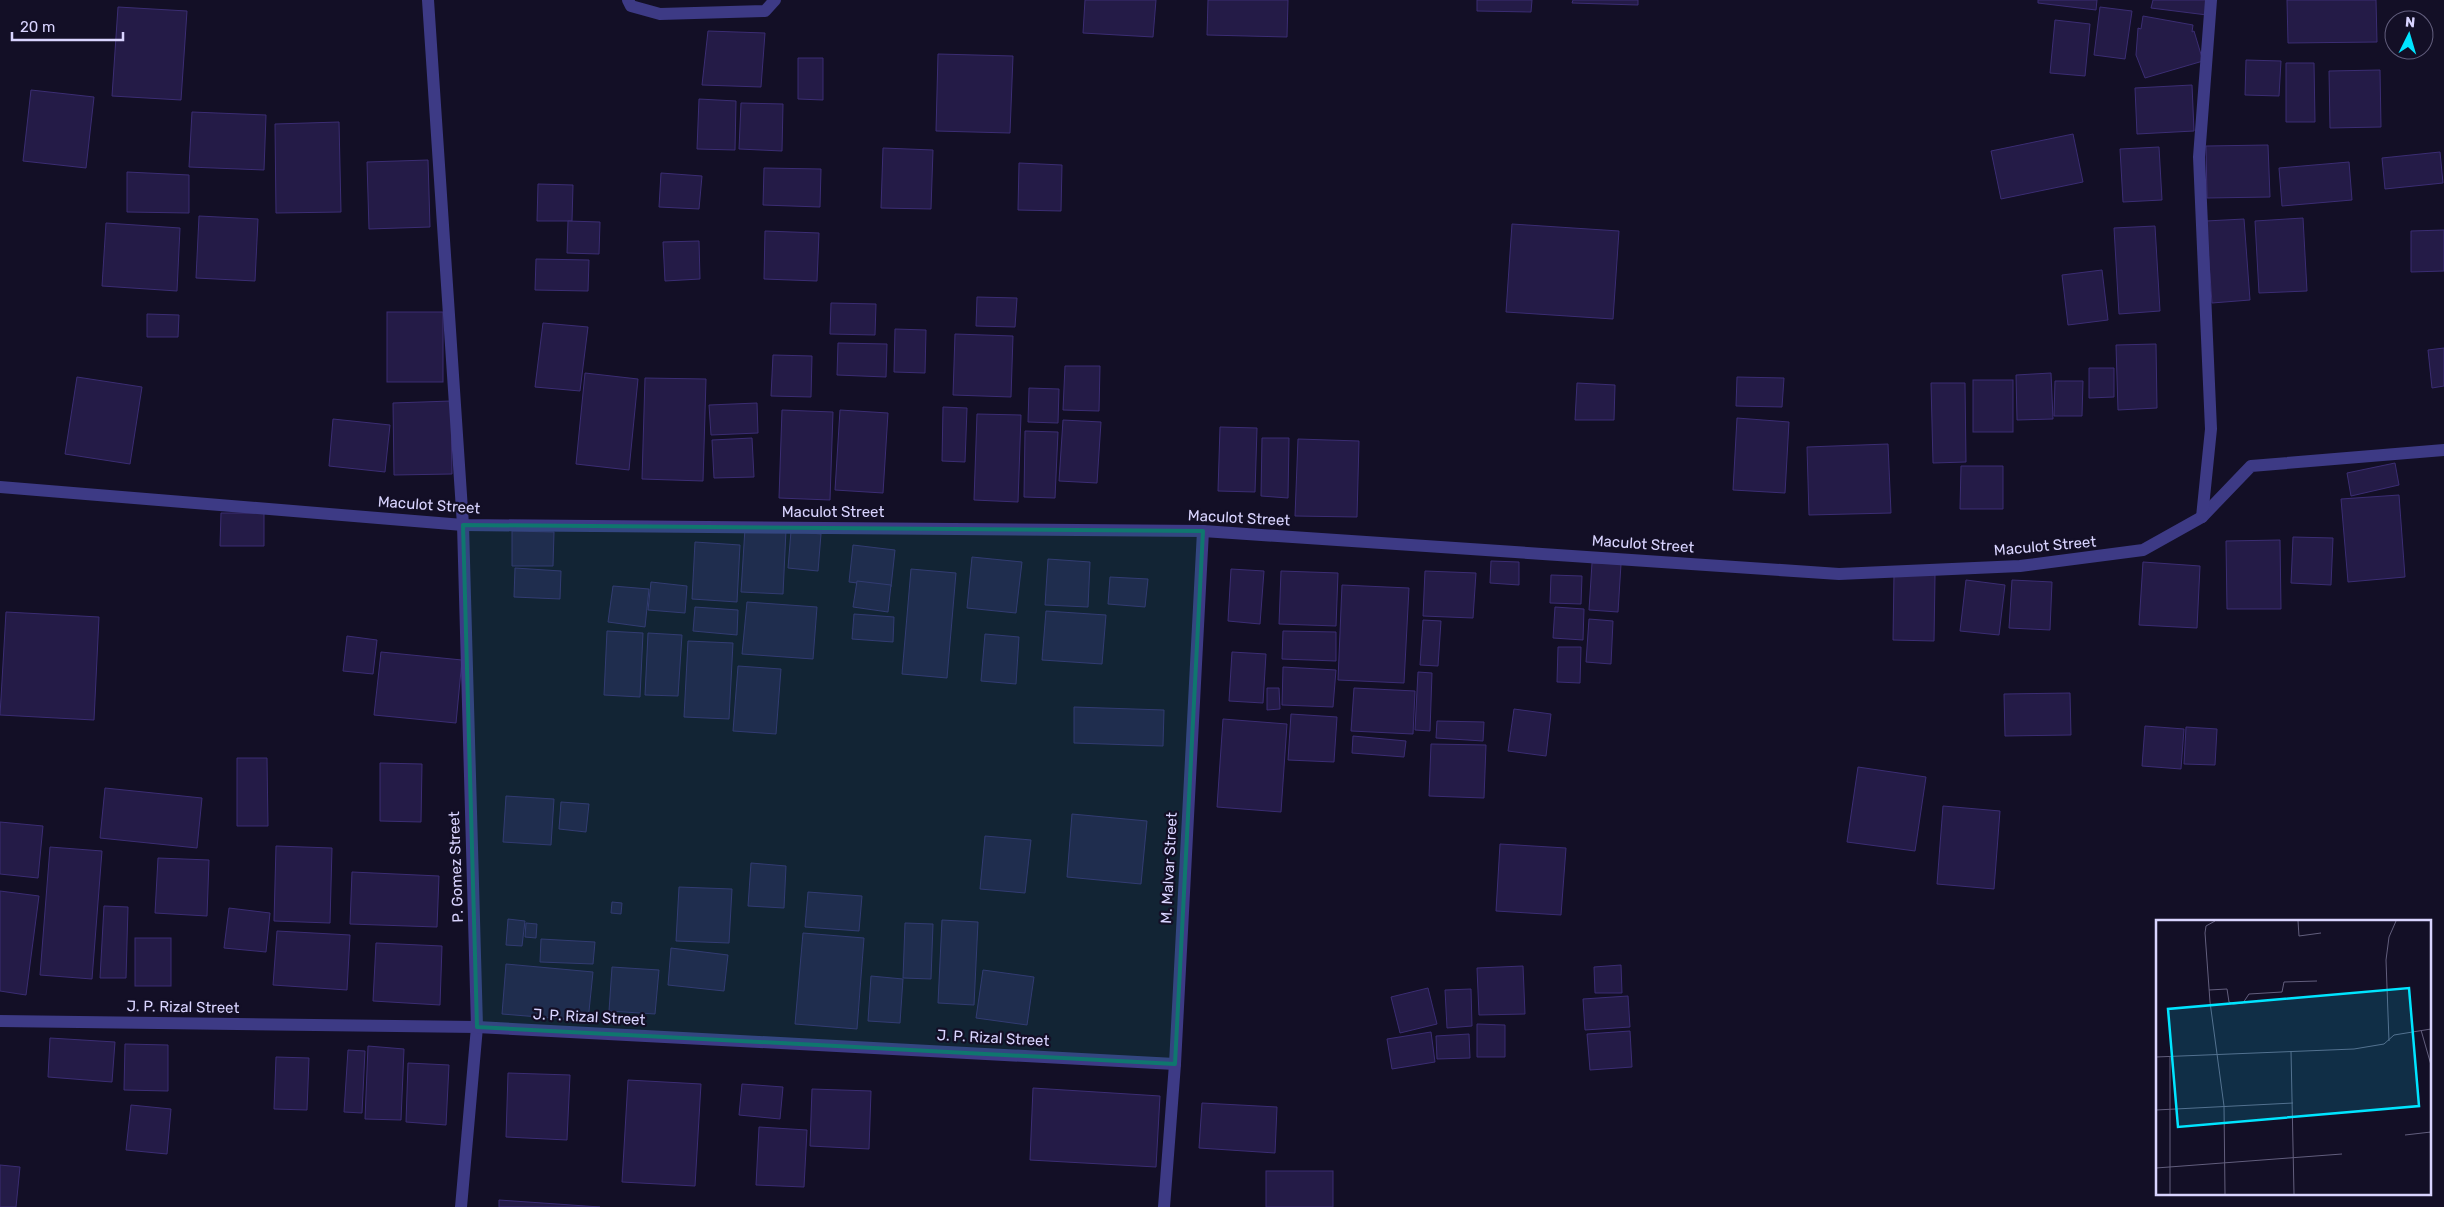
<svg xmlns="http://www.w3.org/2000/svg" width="2444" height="1207" font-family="Rubik,sans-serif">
<rect width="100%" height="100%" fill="#130f26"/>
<!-- building -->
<g fill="#241b47" stroke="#3b2d73">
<path d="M1085,0H1156L1153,37L1083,33Z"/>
<path d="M1208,0H1288L1287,37L1207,35Z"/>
<path d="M1477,0H1532L1531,12L1477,11Z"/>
<path d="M1573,0H1638V5L1572,3Z"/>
<path d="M2038,0H2097L2096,10L2038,3Z"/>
<path d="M2153,0H2209L2207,15L2151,8Z"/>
<path d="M2287,0H2376L2377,42L2288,43Z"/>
<path d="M118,7L187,11L181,100L112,96Z"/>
<path d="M2100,7L2132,11L2125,59L2094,55Z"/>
<path d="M2143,16L2193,25L2192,32L2194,31L2203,61L2145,78L2136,55L2138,28L2141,29Z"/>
<path d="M2055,20L2090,24L2085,76L2050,73Z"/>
<path d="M708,31L765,33L761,87L702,85Z"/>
<path d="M938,54L1013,56L1010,133L936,131Z"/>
<path d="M798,58H823V100L798,99Z"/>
<path d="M2246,60L2281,61L2279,96L2245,95Z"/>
<path d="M2286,63H2314L2315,122H2286Z"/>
<path d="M2380,70L2381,127L2330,128L2329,71Z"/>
<path d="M2192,85L2194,131L2137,134L2135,88Z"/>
<path d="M31,90L94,97L86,168L23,161Z"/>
<path d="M699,99L736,101L735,150L697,149Z"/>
<path d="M741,103L783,104L782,151L739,149Z"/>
<path d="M192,112L266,115L264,170L189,167Z"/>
<path d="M339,122L341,212L276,213L275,124Z"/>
<path d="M2073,134L2083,182L2001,199L1991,151Z"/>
<path d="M2268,145L2270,197L2207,198L2206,146Z"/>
<path d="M2159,147L2162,200L2123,202L2120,149Z"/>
<path d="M883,148L933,150L931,209L881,208Z"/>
<path d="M2440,152L2443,183L2385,189L2382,158Z"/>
<path d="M428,160L430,227L369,229L367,162Z"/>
<path d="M2349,162L2352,200L2282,206L2279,168Z"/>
<path d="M1019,163L1062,165L1061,211L1018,210Z"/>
<path d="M764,168L821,169L820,207L763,205Z"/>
<path d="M127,172L189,175V213L127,212Z"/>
<path d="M661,173L702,176L699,209L659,207Z"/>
<path d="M538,184L573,185L572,221H537Z"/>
<path d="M199,216L258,219L255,281L196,278Z"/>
<path d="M2303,218L2307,291L2259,293L2255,221Z"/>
<path d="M2244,219L2250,300L2212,303L2206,221Z"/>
<path d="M568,221L600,222L599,254L567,253Z"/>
<path d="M106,223L180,228L177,291L102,286Z"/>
<path d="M1512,224L1619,231L1613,319L1506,312Z"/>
<path d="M2155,226L2160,311L2119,314L2114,228Z"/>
<path d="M2444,230V271L2411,272V231Z"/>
<path d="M765,231L819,233L817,281L764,279Z"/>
<path d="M699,241L700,279L665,281L663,242Z"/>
<path d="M536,259L589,260L588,291L535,290Z"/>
<path d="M2102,270L2108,320L2068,325L2062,275Z"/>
<path d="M977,297L1017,298L1015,327L976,326Z"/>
<path d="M831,303L876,304L875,335L830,334Z"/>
<rect x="387" y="312" width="56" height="70"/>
<path d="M147,314L179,315L178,337H147Z"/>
<path d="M543,323L588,327L580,391L535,387Z"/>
<path d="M895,329L926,330L925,373L894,372Z"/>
<path d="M955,334L1013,336L1011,397L953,395Z"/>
<path d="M838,343L887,344L886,377L837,375Z"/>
<path d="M2156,344L2157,408L2118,410L2116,345Z"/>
<path d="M2444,348V386L2432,388L2428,350Z"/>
<path d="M773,355L812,356L811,397L771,396Z"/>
<path d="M1065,366H1100L1099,411L1063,410Z"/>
<path d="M2089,368H2114V397L2089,398Z"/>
<path d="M585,373L638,379L629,470L576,464Z"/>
<path d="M2051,373L2053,419L2017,420L2016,375Z"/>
<path d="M77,377L142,387L130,464L65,454Z"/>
<path d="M1737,377L1784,378L1782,407L1736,406Z"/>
<path d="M645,378L706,379L703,481L642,479Z"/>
<rect x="1973" y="380" width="40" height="52"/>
<path d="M2055,381H2083L2082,416H2054Z"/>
<path d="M1577,383L1615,385L1614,420H1575Z"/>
<path d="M1931,383H1965L1966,462L1933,463Z"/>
<path d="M1029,388L1059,389L1058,423L1028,422Z"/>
<path d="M451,401L452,474L394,475L393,403Z"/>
<path d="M757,403L758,433L711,435L709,405Z"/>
<path d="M943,407L967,408L965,462L942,461Z"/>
<path d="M782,410L833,412L830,500L779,498Z"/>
<path d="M840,410L888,413L883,493L835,490Z"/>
<path d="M977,414L1021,415L1018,502L974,500Z"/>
<path d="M1737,418L1789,422L1785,493L1733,490Z"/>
<path d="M333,419L390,425L385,472L329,466Z"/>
<path d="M1063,420L1101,422L1097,483L1059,481Z"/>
<path d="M1220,427L1257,428L1255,492L1218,491Z"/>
<path d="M1025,431L1058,432L1055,498L1024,497Z"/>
<path d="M752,438L754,477L714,478L712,440Z"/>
<path d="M1262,438H1289L1288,498L1261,496Z"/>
<path d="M1298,439L1359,441L1357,517L1295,516Z"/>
<path d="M1888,444L1891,513L1809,515L1807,447Z"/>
<path d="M2395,463L2399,485L2351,496L2347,473Z"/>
<path d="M1961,466H2003V509H1960Z"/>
<path d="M2399,495L2405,577L2348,582L2341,499Z"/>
<path d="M221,513H264V546H220Z"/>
<path d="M745,528L786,530L783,594L741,592Z"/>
<path d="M512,531L554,532L553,566H512Z"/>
<path d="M791,531L821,534L818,571L788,568Z"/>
<path d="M2293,537L2333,538L2331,585L2291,583Z"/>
<path d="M2280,540L2281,609H2227L2226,541Z"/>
<path d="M695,542L740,545L737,602L692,599Z"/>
<path d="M853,545L895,550L891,587L849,582Z"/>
<path d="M972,557L1022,562L1016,613L967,608Z"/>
<path d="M1048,559L1090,562L1088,607L1045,605Z"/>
<path d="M1491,561L1519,562V585L1490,583Z"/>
<path d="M2143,562L2200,566L2197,628L2139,625Z"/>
<path d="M1592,563L1621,564L1618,612L1589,610Z"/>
<path d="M515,568L561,571L560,599L514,597Z"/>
<path d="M911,569L956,573L947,678L902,674Z"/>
<path d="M1231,569L1264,571L1260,624L1228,621Z"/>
<path d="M1281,571L1338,573L1336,626L1279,624Z"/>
<path d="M1425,571L1476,573L1473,618L1423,616Z"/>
<path d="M1894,574L1935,575L1934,641L1893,640Z"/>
<path d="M1551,575L1582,576L1581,604L1550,603Z"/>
<path d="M1110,577L1148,579L1145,607L1108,604Z"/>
<path d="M1966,580L2005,585L1999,635L1960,631Z"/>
<path d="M2012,580L2052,582L2050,630L2009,628Z"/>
<path d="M857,581L891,585L888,612L853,607Z"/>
<path d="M651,582L687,586L685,613L648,610Z"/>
<path d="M1342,585L1409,588L1404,683L1338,680Z"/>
<path d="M613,586L649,589L645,627L608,622Z"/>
<path d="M747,602L817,607L813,659L742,654Z"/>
<path d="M695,607L738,610L737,635L693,631Z"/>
<path d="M1555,607L1584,609L1583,640L1553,638Z"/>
<path d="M1046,611L1106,615L1102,664L1042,660Z"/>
<path d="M6,612L99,617L94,720L0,715Z"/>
<path d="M854,614L894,617L893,642L852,639Z"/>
<path d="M1589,619L1613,621L1611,664L1586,662Z"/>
<path d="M1423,620L1441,621L1438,666L1420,665Z"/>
<path d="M607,631L643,633L640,697L604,695Z"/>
<path d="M1283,631L1336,632V661L1282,659Z"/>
<path d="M648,633L682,635L678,696L645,695Z"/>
<path d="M985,634L1019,637L1016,684L981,681Z"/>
<path d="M347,636L377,640L373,674L343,671Z"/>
<path d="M688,641L733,643L729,719L684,717Z"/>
<path d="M1558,647H1581L1580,683L1557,682Z"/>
<path d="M381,652L462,660L456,723L374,715Z"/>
<path d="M1232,652L1266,654L1263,703L1229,701Z"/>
<path d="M738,666L781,669L776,734L733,731Z"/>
<path d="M1283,667L1336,670L1333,707L1282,705Z"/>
<path d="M1418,672L1432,673L1430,731L1415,730Z"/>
<path d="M1267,688H1279L1280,709L1267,710Z"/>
<path d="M1354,688L1415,691L1413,734L1351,731Z"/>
<path d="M2070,693L2071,735L2005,736L2004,694Z"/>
<path d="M1074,707L1164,710L1163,746L1074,743Z"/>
<path d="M1514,709L1551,714L1546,756L1508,751Z"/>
<path d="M1291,714L1337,717L1334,762L1288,760Z"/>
<path d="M1223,719L1287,724L1281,812L1217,807Z"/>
<path d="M1437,721L1484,722L1483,741L1436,738Z"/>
<path d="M2145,726L2184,729L2181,769L2142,766Z"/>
<path d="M2186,727L2217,729L2215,765L2184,764Z"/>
<path d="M1353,736L1406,741L1404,757L1352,753Z"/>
<path d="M1431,744L1486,745L1484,798L1429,796Z"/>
<path d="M237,758H267L268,826H237Z"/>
<path d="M380,763L422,764L421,822L380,821Z"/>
<path d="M1858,767L1926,777L1915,851L1847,842Z"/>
<path d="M105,788L202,798L197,848L100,838Z"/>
<path d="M506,796L554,799L551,845L503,842Z"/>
<path d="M561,802L589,804L586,832L559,829Z"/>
<path d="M1943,806L2000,811L1994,889L1937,884Z"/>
<path d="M1072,814L1147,821L1141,884L1067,877Z"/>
<path d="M0,822L43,826L38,878L0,874Z"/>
<path d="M985,836L1031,840L1025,893L980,889Z"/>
<path d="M1500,844L1566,848L1561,915L1496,911Z"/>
<path d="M276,846L332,848L330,923L274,921Z"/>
<path d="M50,847L102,851L92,979L40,975Z"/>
<path d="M158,858L209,860L207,916L155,913Z"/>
<path d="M751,863L786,866L784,908L748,906Z"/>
<path d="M352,872L439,876L437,927L350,924Z"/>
<path d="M679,887L732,889L729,943L676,941Z"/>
<path d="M0,891L39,896L26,995L0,991Z"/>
<path d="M808,892L862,896L859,931L805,927Z"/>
<path d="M612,902L622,903L621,914L611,913Z"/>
<path d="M104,906L128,907L126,978H100Z"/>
<path d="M229,908L270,913L266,952L224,948Z"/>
<path d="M508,919L525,921L522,946L506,945Z"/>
<path d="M942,920L978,922L974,1005L938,1003Z"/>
<path d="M526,923L537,924L536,938L525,937Z"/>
<path d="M905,923L933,924L931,979L903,978Z"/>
<path d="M277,931L350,935L347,990L273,985Z"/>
<path d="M803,933L864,938L857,1029L795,1024Z"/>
<rect x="135" y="938" width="36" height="48"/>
<path d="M541,939L595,942L593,964L540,962Z"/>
<path d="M376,943L442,946L440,1005L373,1001Z"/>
<path d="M671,948L728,955L724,991L668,985Z"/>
<path d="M506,964L593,972L588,1021L502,1014Z"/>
<path d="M1621,965L1622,993H1595L1594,967Z"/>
<path d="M1523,966L1525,1014L1479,1015L1477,968Z"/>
<path d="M612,967L659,970L655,1014L609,1011Z"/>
<path d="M983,970L1034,977L1027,1025L976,1018Z"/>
<path d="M871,976L903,979L900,1023L868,1021Z"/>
<path d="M1428,988L1437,1024L1400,1033L1391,997Z"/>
<path d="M1471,989L1472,1026L1447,1028L1445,990Z"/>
<path d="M1628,996L1630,1027L1585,1030L1583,999Z"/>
<path d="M1477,1024L1505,1025V1057H1477Z"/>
<path d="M1630,1031L1632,1067L1590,1070L1587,1034Z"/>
<path d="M1431,1032L1435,1062L1392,1069L1387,1039Z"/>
<path d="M1469,1034L1470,1058L1437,1059L1436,1036Z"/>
<path d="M50,1038L115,1042L112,1082L48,1077Z"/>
<path d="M125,1044L168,1045V1091L124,1090Z"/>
<path d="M368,1046L404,1049L401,1120L365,1119Z"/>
<path d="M348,1050L365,1051L362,1113L344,1112Z"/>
<path d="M276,1057L309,1058L307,1110L274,1109Z"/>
<path d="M408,1063L449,1065L446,1125L406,1122Z"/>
<path d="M508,1073L570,1075L567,1140L506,1137Z"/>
<path d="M628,1080L701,1084L695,1186L622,1182Z"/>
<path d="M742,1084L783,1087L780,1119L739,1115Z"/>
<path d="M1033,1088L1160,1096L1156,1167L1030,1160Z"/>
<path d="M812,1089L871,1091L869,1149L810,1146Z"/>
<path d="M1202,1103L1277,1107L1275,1153L1199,1148Z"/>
<path d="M131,1105L171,1109L167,1154L126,1150Z"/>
<path d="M759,1127L807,1130L804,1187L756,1185Z"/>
<path d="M0,1165L20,1167L16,1207H0Z"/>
<rect x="1266" y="1171" width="67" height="36"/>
<path d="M499,1200L600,1207H499Z"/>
</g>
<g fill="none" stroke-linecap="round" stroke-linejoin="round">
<!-- street -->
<g stroke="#3d3a85" stroke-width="12">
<path d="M428,0L463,525L477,1027L461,1207"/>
<path d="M628,0L631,6L660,14L765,11L775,0"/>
<path d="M0,487L463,525L1203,531L1839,574L2020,566L2143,550L2202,517L2251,466L2444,450"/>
<path d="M2202,517L2211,429L2199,157L2211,0"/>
<path d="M0,1021L477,1027L1175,1064"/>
<path d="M1164,1207L1175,1064L1203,531"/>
</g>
</g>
<!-- marked area -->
<path fill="#0f766e" fill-opacity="0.2" stroke="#0f766e" stroke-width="4" stroke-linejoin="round" d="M463,525L1203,531L1175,1064L477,1027Z"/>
<g text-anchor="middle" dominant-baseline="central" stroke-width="4.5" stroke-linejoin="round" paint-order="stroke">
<!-- street labels -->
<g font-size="15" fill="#d9d4ff" stroke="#130f26">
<text transform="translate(429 505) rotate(4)">Maculot Street</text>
<text x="833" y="512">Maculot Street</text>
<text transform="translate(1239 518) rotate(3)">Maculot Street</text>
<text transform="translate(1643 544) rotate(4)">Maculot Street</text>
<text transform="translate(2045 546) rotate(-5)">Maculot Street</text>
<text transform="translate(456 867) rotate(-92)">P. Gomez Street</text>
<text transform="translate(1169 868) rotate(-87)">M. Malvar Street</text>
<text transform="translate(183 1007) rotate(1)">J. P. Rizal Street</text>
<text transform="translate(589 1017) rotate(3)">J. P. Rizal Street</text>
<text transform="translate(993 1038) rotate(3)">J. P. Rizal Street</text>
</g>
</g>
<!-- overview -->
<g transform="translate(2156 920)">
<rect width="275" height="275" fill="#130f26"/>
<path fill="none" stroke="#625e7d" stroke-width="1" d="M59,1L50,6L49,13L54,82L68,186L69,274M142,1L143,16L165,13M53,70L71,69L73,82L77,84L87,83L93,74L126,72L128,62L161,61M265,110L275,145M233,121L230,40L233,17L240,1M135,131L138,274M0,137L198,129L228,124L238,115L275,109M14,137V274M0,190L137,183M249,215L275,212M0,248L186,234"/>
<path fill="#00e5ff" fill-opacity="0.15" stroke="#00e5ff" stroke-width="2.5" d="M253,68L263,186L22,207L12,89Z"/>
<rect width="275" height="275" fill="none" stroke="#d9d4ff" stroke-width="2.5"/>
</g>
<!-- north arrow -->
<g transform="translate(2409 35) rotate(5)"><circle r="24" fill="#130f26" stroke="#625e7d"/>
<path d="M0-4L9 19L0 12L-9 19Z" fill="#00e5ff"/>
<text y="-8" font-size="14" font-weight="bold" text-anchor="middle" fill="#d9d4ff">N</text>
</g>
<!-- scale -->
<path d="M12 32v8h111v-8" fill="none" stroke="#d9d4ff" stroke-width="2.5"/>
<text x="20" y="32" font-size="15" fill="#d9d4ff" stroke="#130f26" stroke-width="4" paint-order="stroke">20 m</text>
</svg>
